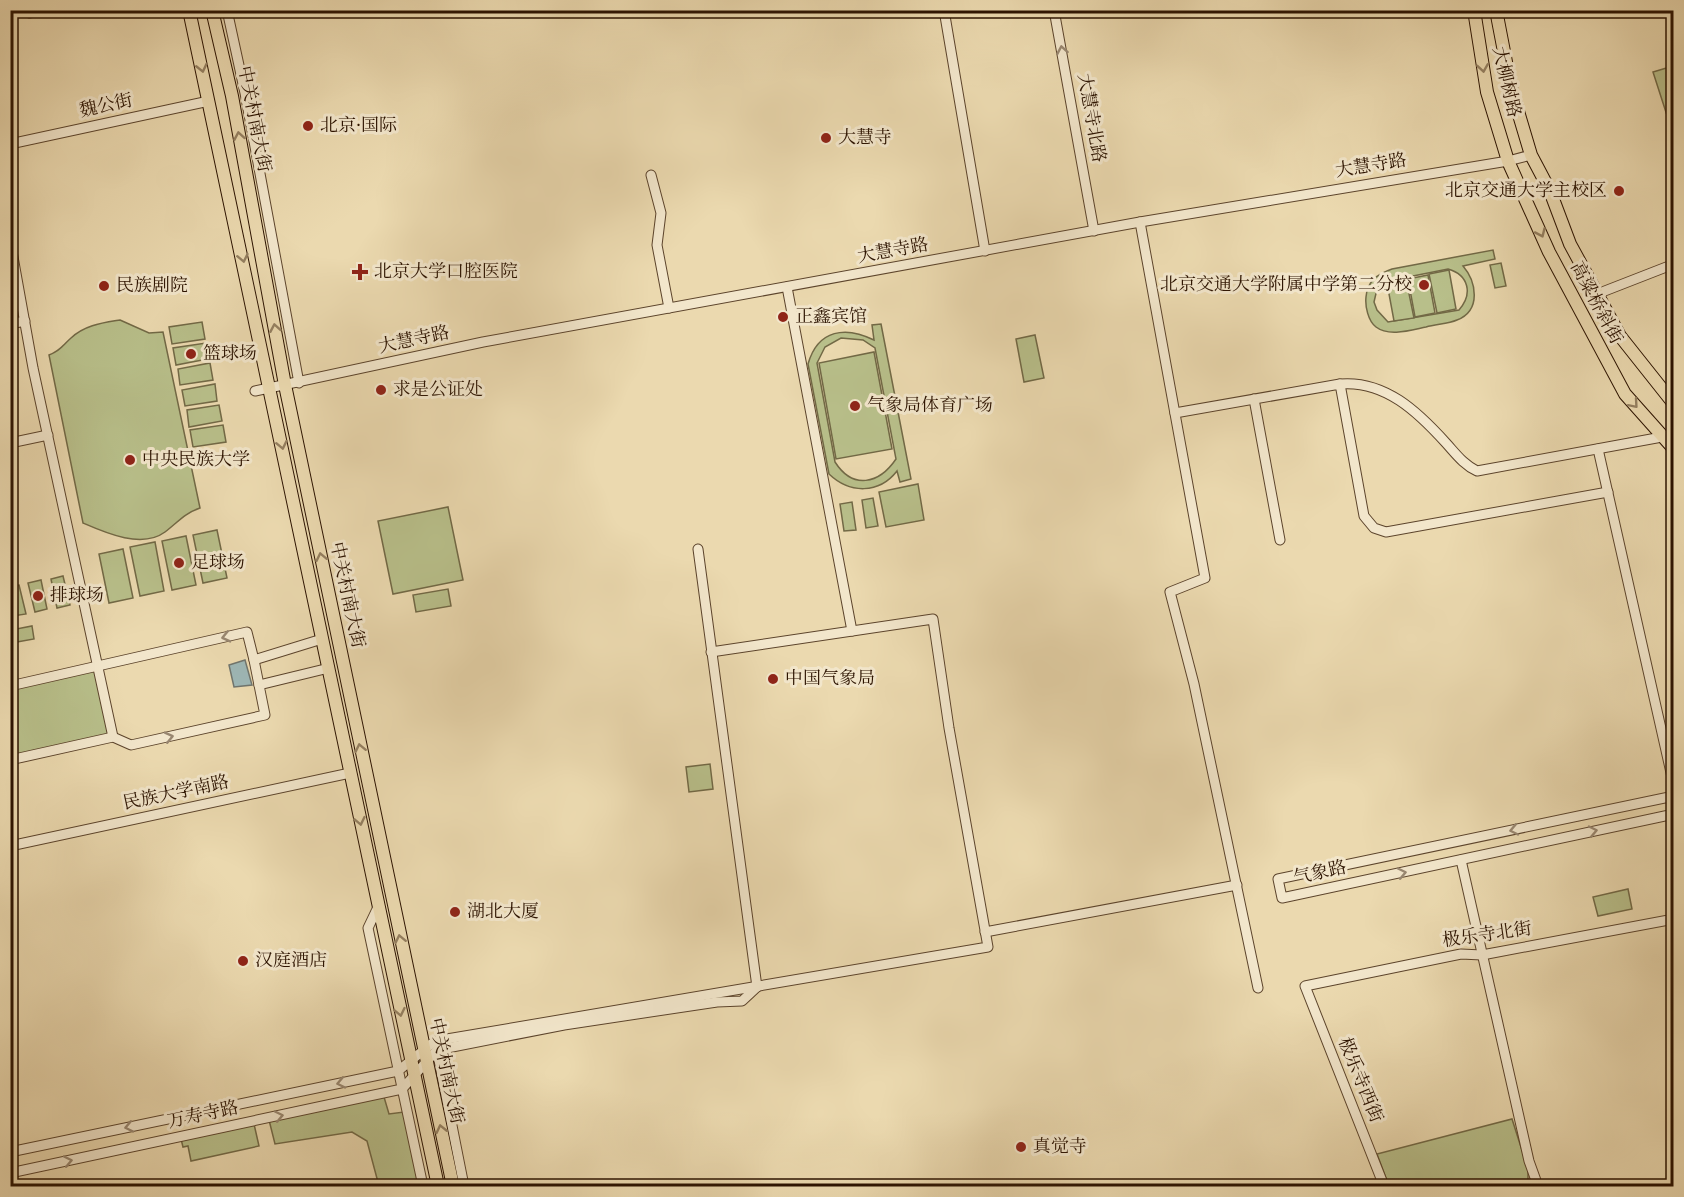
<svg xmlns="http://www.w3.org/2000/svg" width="1684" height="1197" font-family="'Old Standard TT','Noto Serif SC',serif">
<rect width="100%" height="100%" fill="#ebd9af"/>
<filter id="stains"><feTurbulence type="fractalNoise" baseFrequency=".00333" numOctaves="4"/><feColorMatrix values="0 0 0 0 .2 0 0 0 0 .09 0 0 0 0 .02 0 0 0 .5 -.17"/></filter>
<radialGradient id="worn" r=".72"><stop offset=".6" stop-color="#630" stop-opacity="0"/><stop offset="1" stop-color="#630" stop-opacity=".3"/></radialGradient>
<!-- green -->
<g fill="#b8bf8a" stroke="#726946" stroke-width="1.5" fill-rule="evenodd">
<path d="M1673,66H1674L1673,134L1653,72Z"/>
<path d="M1493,250L1495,259L1463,266C1476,281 1482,310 1457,320C1448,324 1436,324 1426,327C1411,330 1389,337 1376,327C1368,321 1365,306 1366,297C1367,281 1378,274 1392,269ZM1448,269C1469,275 1473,294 1459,310L1388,322L1377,310L1374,302L1377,289L1383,282Z"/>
<path d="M1501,263L1506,286L1495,288L1490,265Z"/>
<path d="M1449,270L1456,309L1437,313L1429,274Z"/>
<path d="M1428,275L1435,313L1415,317L1408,279Z"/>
<path d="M1406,279L1414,318L1394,321L1387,283Z"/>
<path d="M120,320L149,333L163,332L200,508C185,513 178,522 165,532C142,549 106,533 83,523L49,355C60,351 62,346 71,338C85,325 102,323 120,320Z"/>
<path d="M202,322L205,339L172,344L169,327Z"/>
<path d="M881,324L911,479L900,482L897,471C879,494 850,494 829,474L808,364C818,329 846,326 874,340L872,325ZM841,338L863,340L875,348L896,459C879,484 853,490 835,462L817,363L825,347Z"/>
<path d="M1035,335L1044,378L1024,382L1016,339Z"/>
<path d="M206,343L208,359L176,365L173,348Z"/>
<path d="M874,352L892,449L836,459L819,363Z"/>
<path d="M210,363L213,380L180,385L178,369Z"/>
<path d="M215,384L217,401L185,406L182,390Z"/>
<path d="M219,405L222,421L189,427L187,410Z"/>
<path d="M223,425L226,442L193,447L190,430Z"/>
<path d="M918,484L924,520L886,527L879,492Z"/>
<path d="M873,498L878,526L866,528L862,500Z"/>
<path d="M852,502L856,530L844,531L840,504Z"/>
<path d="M448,507L463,580L393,594L378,521Z"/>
<path d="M217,530L227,578L203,583L193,535Z"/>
<path d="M186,536L196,585L172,590L162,541Z"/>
<path d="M155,542L164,591L140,596L130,547Z"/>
<path d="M123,549L133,598L109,603L99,554Z"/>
<path d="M63,576L70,605L57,608L51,579Z"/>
<path d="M41,580L47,609L35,612L28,583Z"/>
<path d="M19,585L26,614L13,616L11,586Z"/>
<path d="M448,589L451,606L416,612L413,595Z"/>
<path d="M32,626L34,639L11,643V630Z"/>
<path d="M97,666L113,737L11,759L10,685Z"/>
<path d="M710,764L713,789L689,792L686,767Z"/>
<path d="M1628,889L1632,909L1598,916L1593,897Z"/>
<path d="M384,1097L389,1114L404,1112L419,1182L414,1186H379L367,1141L352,1132L275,1144L269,1120Z"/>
<path d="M1512,1119L1528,1169V1186H1389L1377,1154Z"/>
<path d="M254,1124L259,1146L191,1161L188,1146L183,1147L181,1139Z"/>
</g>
<!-- water -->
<path fill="#9db7b6" stroke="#70756e" stroke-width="1.5" d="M245,660L252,685L234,687L229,665Z"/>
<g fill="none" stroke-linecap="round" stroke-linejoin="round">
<defs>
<g id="minor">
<path d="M27,10L29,13L45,10"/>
<path d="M227,10L245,93L299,383"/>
<path d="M944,10L985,251"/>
<path d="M1054,10L1094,231"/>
<path d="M10,144L209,101"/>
<path d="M651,175L661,213L657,245L669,308"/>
<path d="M1140,222L1205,578L1170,592L1194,684L1258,988"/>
<path d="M10,240L33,368L113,737"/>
<path d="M787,287L852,631"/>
<path d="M1597,294L1674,264"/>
<path d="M10,324L25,321"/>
<path d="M1340,384C1385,380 1418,412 1446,443C1456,454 1464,465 1477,471L1662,437"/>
<path d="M255,391L483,342L1140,222L1508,161L1531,155"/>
<path d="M1254,399L1280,540"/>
<path d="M1175,413L1340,384L1364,516L1374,528L1386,532L1608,492"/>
<path d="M10,443L48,435"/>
<path d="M1598,449L1674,786"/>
<path d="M698,549L757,987"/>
<path d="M254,660L259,685"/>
<path d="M10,686L247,632L254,660L322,639"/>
<path d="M10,760L113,737L131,745L265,715L259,685L329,668"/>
<path d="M1674,796L1278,879L1282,898L1674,814"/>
<path d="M10,846L350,773"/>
<path d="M1461,860L1529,1161L1538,1186"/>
<path d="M378,907L368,928L423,1186"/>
<path d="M985,932L1237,885"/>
<path d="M437,1050L464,1186"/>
<path d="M10,1152L398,1071L435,1041L988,947L949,728L933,619L711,652"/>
<path d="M10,1173L402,1089L437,1050L564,1025L717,1002L742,1001L757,987"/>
<path d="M1384,1186L1305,986L1461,954L1482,955L1674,919"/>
</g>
<g id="major">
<path d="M189,10L438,1186"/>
<path d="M212,10L232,96L285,385L453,1186"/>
<path d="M1474,10L1487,92L1508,161L1549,252L1625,394L1674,449"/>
<path d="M1496,10L1511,88L1531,155L1550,191L1570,244L1620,336L1674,404"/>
</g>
</defs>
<!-- minor casing -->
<use href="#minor" stroke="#5c442c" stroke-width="11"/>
<!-- major casing -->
<use href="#major" stroke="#2c1301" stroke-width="14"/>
<!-- minor -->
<use href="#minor" stroke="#f2e6cb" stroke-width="9"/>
<!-- major -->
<use href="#major" stroke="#ebd9af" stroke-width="12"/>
</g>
<!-- one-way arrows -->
<defs><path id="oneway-chevron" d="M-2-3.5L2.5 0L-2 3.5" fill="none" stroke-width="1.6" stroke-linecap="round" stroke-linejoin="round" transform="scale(1.5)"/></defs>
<g stroke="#998770">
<use href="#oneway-chevron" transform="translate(1062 50) rotate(-100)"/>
<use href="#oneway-chevron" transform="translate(226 637) rotate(167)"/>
<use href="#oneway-chevron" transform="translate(169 737) rotate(-13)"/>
<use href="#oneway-chevron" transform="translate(1514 830) rotate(168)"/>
<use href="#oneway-chevron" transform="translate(1593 831) rotate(-12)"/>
<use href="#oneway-chevron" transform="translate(1402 873) rotate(-12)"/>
<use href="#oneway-chevron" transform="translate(341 1083) rotate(168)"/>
<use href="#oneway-chevron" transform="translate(279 1116) rotate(-12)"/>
<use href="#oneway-chevron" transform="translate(129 1127) rotate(168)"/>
<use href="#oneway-chevron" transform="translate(68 1161) rotate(-12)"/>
</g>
<g stroke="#958061">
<use href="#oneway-chevron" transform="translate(202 68) rotate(77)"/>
<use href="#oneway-chevron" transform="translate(1483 68) rotate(81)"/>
<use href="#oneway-chevron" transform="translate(239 136) rotate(-100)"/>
<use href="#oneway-chevron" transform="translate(1541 233) rotate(66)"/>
<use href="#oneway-chevron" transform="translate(243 258) rotate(78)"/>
<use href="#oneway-chevron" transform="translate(275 328) rotate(-100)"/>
<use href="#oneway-chevron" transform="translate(1634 404) rotate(49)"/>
<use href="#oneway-chevron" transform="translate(282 445) rotate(78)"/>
<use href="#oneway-chevron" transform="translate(321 557) rotate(-102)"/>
<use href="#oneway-chevron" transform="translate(360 748) rotate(-102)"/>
<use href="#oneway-chevron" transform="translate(360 821) rotate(78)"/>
<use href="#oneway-chevron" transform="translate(400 939) rotate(-102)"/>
<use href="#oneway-chevron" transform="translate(400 1012) rotate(78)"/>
<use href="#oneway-chevron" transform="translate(441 1129) rotate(-103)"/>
</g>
<!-- markers -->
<g fill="#8f2418" stroke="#f2e6cb" stroke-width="2">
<circle cx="308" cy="126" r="6"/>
<circle cx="826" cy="138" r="6"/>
<circle cx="1619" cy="191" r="6"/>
<path d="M357 263h6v6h6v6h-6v6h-6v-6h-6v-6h6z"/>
<circle cx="1424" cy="285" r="6"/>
<circle cx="104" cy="286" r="6"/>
<circle cx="783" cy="317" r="6"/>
<circle cx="191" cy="354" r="6"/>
<circle cx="381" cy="390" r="6"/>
<circle cx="855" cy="406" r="6"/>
<circle cx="130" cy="460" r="6"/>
<circle cx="179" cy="563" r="6"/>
<circle cx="38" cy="596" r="6"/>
<circle cx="773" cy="679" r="6"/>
<circle cx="455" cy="912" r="6"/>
<circle cx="243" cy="961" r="6"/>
<circle cx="1021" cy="1147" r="6"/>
</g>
<g text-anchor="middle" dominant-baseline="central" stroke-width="6" stroke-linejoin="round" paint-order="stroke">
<!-- street labels -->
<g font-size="18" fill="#2c1301" stroke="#f2e6cb">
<text transform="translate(1506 82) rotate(77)">大柳树路</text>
<text transform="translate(106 106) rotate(-12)">魏公街</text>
<text transform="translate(1091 118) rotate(80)">大慧寺北路</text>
<text transform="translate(254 119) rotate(79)">中关村南大街</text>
<text transform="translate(1371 166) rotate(-9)">大慧寺路</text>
<text transform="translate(893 251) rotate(-10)">大慧寺路</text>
<text transform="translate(1596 303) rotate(62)">高粱桥斜街</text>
<text transform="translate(414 340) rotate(-12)">大慧寺路</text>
<text transform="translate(347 595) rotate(78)">中关村南大街</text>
<text transform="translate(176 793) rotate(-12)">民族大学南路</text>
<text transform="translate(1320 873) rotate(-12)">气象路</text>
<text transform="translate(1487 935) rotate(-8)">极乐寺北街</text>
<text transform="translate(446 1071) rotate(78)">中关村南大街</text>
<text transform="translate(1360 1080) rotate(68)">极乐寺西街</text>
<text transform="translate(203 1115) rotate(-12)">万寿寺路</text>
</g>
<!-- poi labels -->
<g font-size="18" fill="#2c1301" stroke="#f2e6cb" text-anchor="start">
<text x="320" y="126">北京·国际</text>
<text x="838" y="138">大慧寺</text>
<text x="1607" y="191" text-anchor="end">北京交通大学主校区</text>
<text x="374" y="272">北京大学口腔医院</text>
<text x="1412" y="285" text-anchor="end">北京交通大学附属中学第二分校</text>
<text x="116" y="286">民族剧院</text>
<text x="795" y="317">正鑫宾馆</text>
<text x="203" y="354">篮球场</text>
<text x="393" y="390">求是公证处</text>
<text x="867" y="406">气象局体育广场</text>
<text x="142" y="460">中央民族大学</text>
<text x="191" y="563">足球场</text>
<text x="50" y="596">排球场</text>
<text x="785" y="679">中国气象局</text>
<text x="467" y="912">湖北大厦</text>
<text x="255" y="961">汉庭酒店</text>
<text x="1033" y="1147">真觉寺</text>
</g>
</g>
<!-- margin -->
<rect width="1684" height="1197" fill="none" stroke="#ebd9af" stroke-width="36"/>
<rect x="12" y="12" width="1660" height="1173" fill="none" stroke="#2c1301" stroke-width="3"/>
<rect x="18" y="18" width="1648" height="1161" fill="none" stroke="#2c1301" stroke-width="1.5"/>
<rect width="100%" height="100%" filter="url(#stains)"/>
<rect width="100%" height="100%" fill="url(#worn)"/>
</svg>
